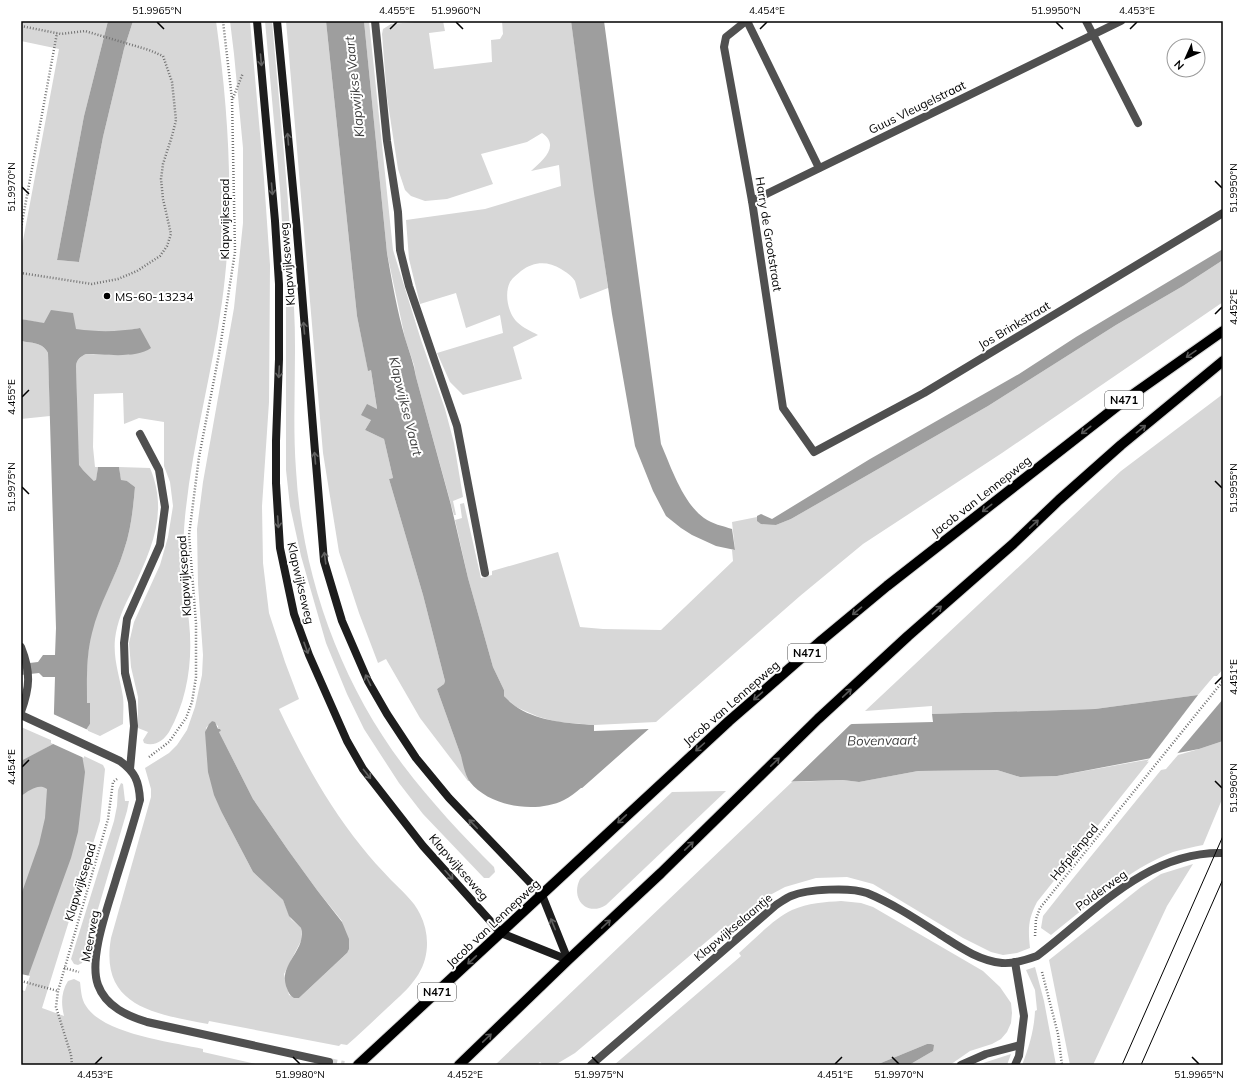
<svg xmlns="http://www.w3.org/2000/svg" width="1244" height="1086" font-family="Mulish,sans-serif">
<rect width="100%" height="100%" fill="#fff"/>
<!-- green -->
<g fill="#d7d7d7" fill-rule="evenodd">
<path d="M21,21H108L84,116L57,260L79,262L103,137L124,49L133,21H216C229,115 235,208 222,302C212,374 192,445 185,517C183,538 183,560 184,581C185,595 188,609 189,622C193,659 188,699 169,732C164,740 155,747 144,743L143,740L148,732L138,728V697L131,667L129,643L134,622L160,565L168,537L173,506L170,482L164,466V422L139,418L124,424L123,393L94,394L93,447L95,467H98L96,481H94L78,465L76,366C77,359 80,357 86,354L129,355L139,328C132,330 125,331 118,332C85,334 52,325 21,319V251L59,49L21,41Z"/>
<path d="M230,21H250L264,179L270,265L269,402L262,506L263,563L269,613L285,662L299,699L279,709C302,757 327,804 361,846C370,858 381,869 391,880C401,890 414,901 420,914C427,928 429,944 425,959C419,981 401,995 385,1010C372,1022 360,1034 347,1045L341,1044L339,1046L209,1021L208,1024C156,1014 99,1007 111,938L151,797V789L145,768L169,753L177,745L187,730L195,707L202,675L203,655L198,584L197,529L203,482L234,308L243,223V148L234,54ZM212,721L218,726V729L221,731L219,732L253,799L288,850L317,890L342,921L347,953L299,998L289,995L284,974L302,939L301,928L291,919L283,900L253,872L222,813L206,728Z"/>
<path d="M265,21H272C280,116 291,211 294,307C297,361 292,416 296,470C302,576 340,681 403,765C431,802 462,835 494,867L495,872L489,878H484L423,814L399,783L364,729L347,694L326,643L301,556L290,506L286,470V290L280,189Z"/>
<path d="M286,21H326L357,316L368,370H371L379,423L371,420L365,430L384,439L393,478L389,479L423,595L445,681L444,684L437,689L470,781H468L420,718L386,659L378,663L359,613L339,552L323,453Z"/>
<path d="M364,21H369L393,250L421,340L445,409L454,443L463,497L453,501L456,515H454L416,377L414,365L405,338L387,253Z"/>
<path d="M426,21H443L445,31L429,33L434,69L492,62L491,40L500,39L503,34L502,21H571L608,288L580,299C578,294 577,287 575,281C572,276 566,272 561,269C548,261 534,261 521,271C518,274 513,277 510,282C504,294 508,313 517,322C523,328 531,331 538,335L513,347L522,379L463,395L450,382L437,353L503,333L500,315L466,328L456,293L420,304L409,259L406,220L485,209L561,186L559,165L531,171C542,161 561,146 542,133L527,142L481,154L493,184L447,199L425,201L411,196L405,190L398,169L387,97L382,34L383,29L391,24Z"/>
<path d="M1223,260V302L1002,453L863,544L800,596L656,722L594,725L558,722L539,717L516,707L504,696V690L493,667L468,578L455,520L462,518L460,504L464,503L481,578L492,575V571L558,552L580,627L603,629L661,630L733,561L732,550H735L732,522L757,517V519L776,525L791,519L988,406L1116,325L1183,286Z"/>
<path d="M21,341C31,343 43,342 48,353L50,416L21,419Z"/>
<path d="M1223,394V669L1217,676H1214L1198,695L1095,709L932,714V706L865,711L1121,471Z"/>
<path d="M119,467L150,468C169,513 151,550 132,591C124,606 117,622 115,639C113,660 120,677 123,697C124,706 123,715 123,724L100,736L86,730L90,724V703H87C87,680 86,656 91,633C98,604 115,579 124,550C131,530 133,509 135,487L127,481H121Z"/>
<path d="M21,727L53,741V744L30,757L82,758V755L103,765L105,769L100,821L42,1008L64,1016C61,1004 61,992 68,981L74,979L80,982C81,989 81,999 86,1006C103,1034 172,1042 203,1049V1052L260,1065H21Z"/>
<path d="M1223,741V797L1203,845C1193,847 1183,849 1173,852C1127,870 1089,905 1051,935L1041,928L1043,916L1062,892L1161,770L1166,769L1178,755L1199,749Z"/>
<path d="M1151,759L1037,902C1028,919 1028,929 1030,948L1017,953L1003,955L991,952L963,938L873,884L847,877L816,878L785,887L770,895L723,934L719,931L575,1053L555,1065H543L540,1062L537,1065H495L792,782L843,780L859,782L918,771L997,770L1020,777L1057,776Z"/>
<path d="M121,783L123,784L125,801H129L127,811L82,963L78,965L74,964L71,959L114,821L117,806L118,790Z"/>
<path d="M726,791L606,905C587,917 570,899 580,879L672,792Z"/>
<path d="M1193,864L1167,906L1093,1065H1070L1049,960L1141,887L1161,874Z"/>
<path d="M841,901L861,903L873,907L983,971L1000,987L1011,1003L1012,1013L1011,1023L1007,1032L1001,1039L992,1044L970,1051L950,1065H909L933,1051L927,1044L876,1065H614L741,956L739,953C755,939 773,919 792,910C808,903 825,902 841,901Z"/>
<path d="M1035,967L1044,1001L1056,1065H1022C1029,1047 1034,1031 1035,1011L1037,1010L1035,990L1026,970Z"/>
<path d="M1011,1054L1007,1065H977Z"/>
</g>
<!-- water -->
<g fill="#9e9e9e">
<path d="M108,21H133L124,49L103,137L79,262L57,260L84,116Z"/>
<path d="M326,21H364L387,253C392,282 397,310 405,338C409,351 414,364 416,377L451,505L468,578L493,667L504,690V696C508,700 513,705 518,708C541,722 568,723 594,725V731L675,728L844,726L852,724L933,722L932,714L1095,709L1198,695L1223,693V741L1199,749L1057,776L1020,777L997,770L918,771L859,782L843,780L581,788C576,792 570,797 564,800C536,814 490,807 470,782C465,775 463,764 461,756C453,734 445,711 437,689L444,684L445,681L423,595L389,479L393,478L384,439L365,430L371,420L361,415L367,404L377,409L371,370L368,371L357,316Z"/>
<path d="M571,21H604L661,444C671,467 683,503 704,518C712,524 723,526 732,529L735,550L716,546L692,535L681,528L666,516L653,491L635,446L612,314L594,193Z"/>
<path d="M1223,249V260L1183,286L1116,325L988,406L791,519L776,525L761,524L757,521V516L761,514L772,519L870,459L1019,374L1076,337Z"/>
<path d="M51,310L73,313L76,329C99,332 117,332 140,328L151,348C136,359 104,354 86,354C80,357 77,359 76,366L79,465L83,470L94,481L96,480L98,467H119L121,480L127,481L135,487C133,509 131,530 124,550C115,579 99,603 92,633C86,656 87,680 87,703H90V724L86,730L82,755L85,772L78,832L71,858L21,996V895L39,844L45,818L47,789C38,783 29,791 21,796V761L53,744L55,677H43L39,673L21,675V664L38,662L43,655H55L56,628L48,353C43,342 31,343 21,341V319L44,323Z"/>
<path d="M212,721L215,722L218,729H220L221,731L219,732L253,799L288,850L317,890L342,922L349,939V949L347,953L299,998H294C289,995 288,991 286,986C279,963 307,950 301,928L289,916L283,900L253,872L222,813L214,795L208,772L205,732L209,724Z"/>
<path d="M927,1044H931L934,1045L933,1051L909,1065H876Z"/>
</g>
<!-- pier -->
<g fill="#fff">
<path d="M1223,691V699L1175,756L1147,762L1198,695L1202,693Z"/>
<path d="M51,713L88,730L84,758L51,743Z"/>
<path d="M853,722L789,784L581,789L651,727L843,724Z"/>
<path d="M21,974L30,976L25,991L21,990Z"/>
</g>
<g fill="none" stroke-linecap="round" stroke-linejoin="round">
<!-- street-tunnel -->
<path stroke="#d9d9d9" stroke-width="8" stroke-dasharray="8 4" stroke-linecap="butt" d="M329,1062L344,1065"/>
<defs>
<g id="primary">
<path d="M358,1065L729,721L822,640L887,586L1125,400L1223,331"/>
<path d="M459,1065L568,960L661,873L818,719L908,636L1013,544L1059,500L1121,445L1223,361"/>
</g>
</defs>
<!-- primary casing -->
<use href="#primary" stroke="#dbdbdb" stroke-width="12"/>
<!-- path -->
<g stroke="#727272" stroke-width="2.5" stroke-dasharray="1 2" stroke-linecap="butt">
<path d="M21,26L61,34L85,31L149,50L163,56L172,82L176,120L172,136L163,164L161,179L163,199L171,234L167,246L160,256L137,271L118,279L92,284L21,273"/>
<path d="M233,98L243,73"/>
<path d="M21,228L57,33"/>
<path d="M149,757L169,742L186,718L192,702L196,677V623L189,535L199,457L219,354L235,252L232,99L223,21"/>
<path d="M1035,936L1036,919L1040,908L1223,681"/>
<path d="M64,968L79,972"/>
<path d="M1042,972L1058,1034L1062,1065"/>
<path d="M21,981L58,991"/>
<path d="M72,1065L71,1055L56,1007L58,991L108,819L113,782L117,779"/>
</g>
<!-- lane -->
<g stroke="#505050" stroke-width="8">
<path d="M1086,21L1138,123"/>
<path d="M21,647C31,672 30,687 21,712"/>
<path d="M130,769L134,726L132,702L125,673L124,643L127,619L160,545L165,507L159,470L140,434"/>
<path d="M1015,962L1024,1016L1019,1056L1015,1065"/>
<path d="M961,1065L986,1054L1020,1045"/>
</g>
<!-- street -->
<g stroke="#505050" stroke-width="8">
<path d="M375,21L387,141L398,212L400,250L409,286L457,426L485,573"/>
<path d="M746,21L726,37L724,47L752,201L783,408L814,452L924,393L1223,213"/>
<path d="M747,21L819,168"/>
<path d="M752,201L1121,21"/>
<path d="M21,715L120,761C135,772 139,781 140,800C133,825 125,851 117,876C109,904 88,958 98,985C106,1007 128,1016 147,1022L329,1062"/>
<path d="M591,1065L776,905C781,902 786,898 791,896C807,889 851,887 867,893C894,904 919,921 944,937C961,948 980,961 1002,963C1014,964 1026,960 1037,956C1093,914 1146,851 1223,853"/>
</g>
<!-- secondary -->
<g stroke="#1d1d1d" stroke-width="8">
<path d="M257,21L275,221L279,284V359L276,441V483L280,548L294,614L309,655L347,741L363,769L423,846L501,933L568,960"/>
<path d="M277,21L296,220L324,561L342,621L368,681L387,714L416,758L449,798L542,895L568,960"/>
</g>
<!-- primary -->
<use href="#primary" stroke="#000" stroke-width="10"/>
<!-- tram -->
<g stroke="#000" stroke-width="1">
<path d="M1122,1065L1223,836"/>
<path d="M1141,1065L1223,879"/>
</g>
</g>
<!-- one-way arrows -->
<defs><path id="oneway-shaft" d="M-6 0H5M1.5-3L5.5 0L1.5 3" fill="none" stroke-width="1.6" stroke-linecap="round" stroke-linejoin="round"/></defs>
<g stroke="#616161">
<use href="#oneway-shaft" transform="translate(261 60) rotate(85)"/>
<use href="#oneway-shaft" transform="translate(288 139) rotate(-95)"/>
<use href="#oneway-shaft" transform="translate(272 189) rotate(85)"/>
<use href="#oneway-shaft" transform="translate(304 328) rotate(-95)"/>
<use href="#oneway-shaft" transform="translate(279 372) rotate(93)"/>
<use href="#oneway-shaft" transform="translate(315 458) rotate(-95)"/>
<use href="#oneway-shaft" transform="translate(278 522) rotate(86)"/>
<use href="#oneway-shaft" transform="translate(325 558) rotate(-98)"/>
<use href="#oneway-shaft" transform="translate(306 648) rotate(70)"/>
<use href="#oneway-shaft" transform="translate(368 680) rotate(-116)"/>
<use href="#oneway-shaft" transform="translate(367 774) rotate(52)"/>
<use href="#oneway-shaft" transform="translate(473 824) rotate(-134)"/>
<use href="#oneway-shaft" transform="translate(449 875) rotate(48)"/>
<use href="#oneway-shaft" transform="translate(553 924) rotate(-112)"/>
</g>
<g stroke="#595959">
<use href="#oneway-shaft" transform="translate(1191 354) rotate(145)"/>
<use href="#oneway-shaft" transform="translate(1141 429) rotate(-39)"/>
<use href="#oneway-shaft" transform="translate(1086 430) rotate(142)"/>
<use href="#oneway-shaft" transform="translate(987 508) rotate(142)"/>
<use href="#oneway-shaft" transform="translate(1034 524) rotate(-43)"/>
<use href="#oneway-shaft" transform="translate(937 610) rotate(-41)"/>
<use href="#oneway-shaft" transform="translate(857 611) rotate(140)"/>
<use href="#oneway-shaft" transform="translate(847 693) rotate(-43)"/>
<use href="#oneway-shaft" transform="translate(758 696) rotate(139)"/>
<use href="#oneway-shaft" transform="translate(700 747) rotate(138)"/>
<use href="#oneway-shaft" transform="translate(775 762) rotate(-44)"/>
<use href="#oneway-shaft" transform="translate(622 819) rotate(137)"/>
<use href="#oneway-shaft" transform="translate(689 846) rotate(-44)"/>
<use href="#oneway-shaft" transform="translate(606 924) rotate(-43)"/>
<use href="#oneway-shaft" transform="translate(472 960) rotate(137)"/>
<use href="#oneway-shaft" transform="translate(487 1038) rotate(-44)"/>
</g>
<!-- ticks -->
<path fill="none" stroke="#000" stroke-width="1.5" d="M157,22L164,29M456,22L463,29M1056,22L1063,29M390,29L397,22M760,29L767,22M1130,29L1137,22M1215,181L1222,188M22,187L29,194M1215,314L1222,307M22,397L29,390M1215,481L1222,488M22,487L29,494M1215,684L1222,677M22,767L29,760M1215,781L1222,788M293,1057L300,1064M592,1057L599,1064M892,1057L899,1064M1192,1057L1199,1064M95,1064L102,1057M465,1064L472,1057M835,1064L842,1057"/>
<!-- markers -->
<circle fill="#000" stroke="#fff" stroke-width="1.5" cx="107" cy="296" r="4"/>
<g text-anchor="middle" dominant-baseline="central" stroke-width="4" stroke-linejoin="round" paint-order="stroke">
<!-- shield labels -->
<g fill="#fff" stroke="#4c4c4c" stroke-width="1">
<rect x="1105" y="391" width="38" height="18" rx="3"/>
<rect x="788" y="644" width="38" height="18" rx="3"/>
<rect x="418" y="983" width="38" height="18" rx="3"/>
</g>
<g font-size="11" font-weight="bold" fill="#000">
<text x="1124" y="400">N471</text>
<text x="807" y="653">N471</text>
<text x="437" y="992">N471</text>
</g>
<!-- street labels -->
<g font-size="12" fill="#000" stroke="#fff">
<text transform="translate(917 107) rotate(-26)">Guus Vleugelstraat</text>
<text transform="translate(224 219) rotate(-90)">Klapwijksepad</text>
<text transform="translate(769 234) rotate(81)">Harry de Grootstraat</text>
<text transform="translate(287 264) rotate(-95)">Klapwijkseweg</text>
<text transform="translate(1014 325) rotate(-31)">Jos Brinkstraat</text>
<text transform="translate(981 496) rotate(-38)">Jacob van Lennepweg</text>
<text transform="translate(184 576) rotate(-94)">Klapwijksepad</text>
<text transform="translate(301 583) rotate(77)">Klapwijkseweg</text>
<text transform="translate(731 703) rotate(-41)">Jacob van Lennepweg</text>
<text transform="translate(1074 852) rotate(-51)">Hofpleinpad</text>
<text transform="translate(459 867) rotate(49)">Klapwijkseweg</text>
<text transform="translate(80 882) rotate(-73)">Klapwijksepad</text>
<text transform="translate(1101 890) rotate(-36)">Polderweg</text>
<text transform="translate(493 923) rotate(-43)">Jacob van Lennepweg</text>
<text transform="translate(733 927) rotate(-40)">Klapwijkselaantje</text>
<text transform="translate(90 936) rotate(-79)">Meerweg</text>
</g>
<!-- poi labels -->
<g font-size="12" fill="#000" stroke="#fff" text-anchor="start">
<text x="115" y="296">MS-60-13234</text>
</g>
<!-- water labels -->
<g font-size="13" font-style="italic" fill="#3f3f3f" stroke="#fff">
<text transform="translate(354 87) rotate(-96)">Klapwijkse Vaart</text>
<text transform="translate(406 406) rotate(76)">Klapwijkse Vaart</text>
<text transform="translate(882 740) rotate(-1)">Bovenvaart</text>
</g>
</g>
<!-- border -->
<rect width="1244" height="1086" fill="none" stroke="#ffffff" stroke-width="44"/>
<!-- north arrow -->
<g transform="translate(1186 58) rotate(225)"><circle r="19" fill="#ffffff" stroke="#999999"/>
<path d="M0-3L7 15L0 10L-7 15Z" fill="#000000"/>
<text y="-6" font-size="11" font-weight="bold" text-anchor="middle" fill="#000000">N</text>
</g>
<rect x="22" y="22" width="1200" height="1042" fill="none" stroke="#000" stroke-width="1.5"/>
<g font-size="10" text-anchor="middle" fill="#000">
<text x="157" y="14">51.9965°N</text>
<text x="397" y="14">4.455°E</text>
<text x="456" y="14">51.9960°N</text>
<text x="767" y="14">4.454°E</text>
<text x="1056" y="14">51.9950°N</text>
<text x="1137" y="14">4.453°E</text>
<text transform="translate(11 187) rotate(-90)" y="4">51.9970°N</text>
<text transform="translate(1233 188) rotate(-90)" y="4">51.9950°N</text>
<text transform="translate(1233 307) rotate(-90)" y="4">4.452°E</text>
<text transform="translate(11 397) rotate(-90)" y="4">4.455°E</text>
<text transform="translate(11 487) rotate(-90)" y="4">51.9975°N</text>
<text transform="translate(1233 488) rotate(-90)" y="4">51.9955°N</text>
<text transform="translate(1233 677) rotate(-90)" y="4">4.451°E</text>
<text transform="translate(11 767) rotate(-90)" y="4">4.454°E</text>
<text transform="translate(1233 788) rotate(-90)" y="4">51.9960°N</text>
<text x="95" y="1078">4.453°E</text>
<text x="300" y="1078">51.9980°N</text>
<text x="465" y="1078">4.452°E</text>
<text x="599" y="1078">51.9975°N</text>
<text x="835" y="1078">4.451°E</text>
<text x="899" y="1078">51.9970°N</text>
<text x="1199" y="1078">51.9965°N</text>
</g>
</svg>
